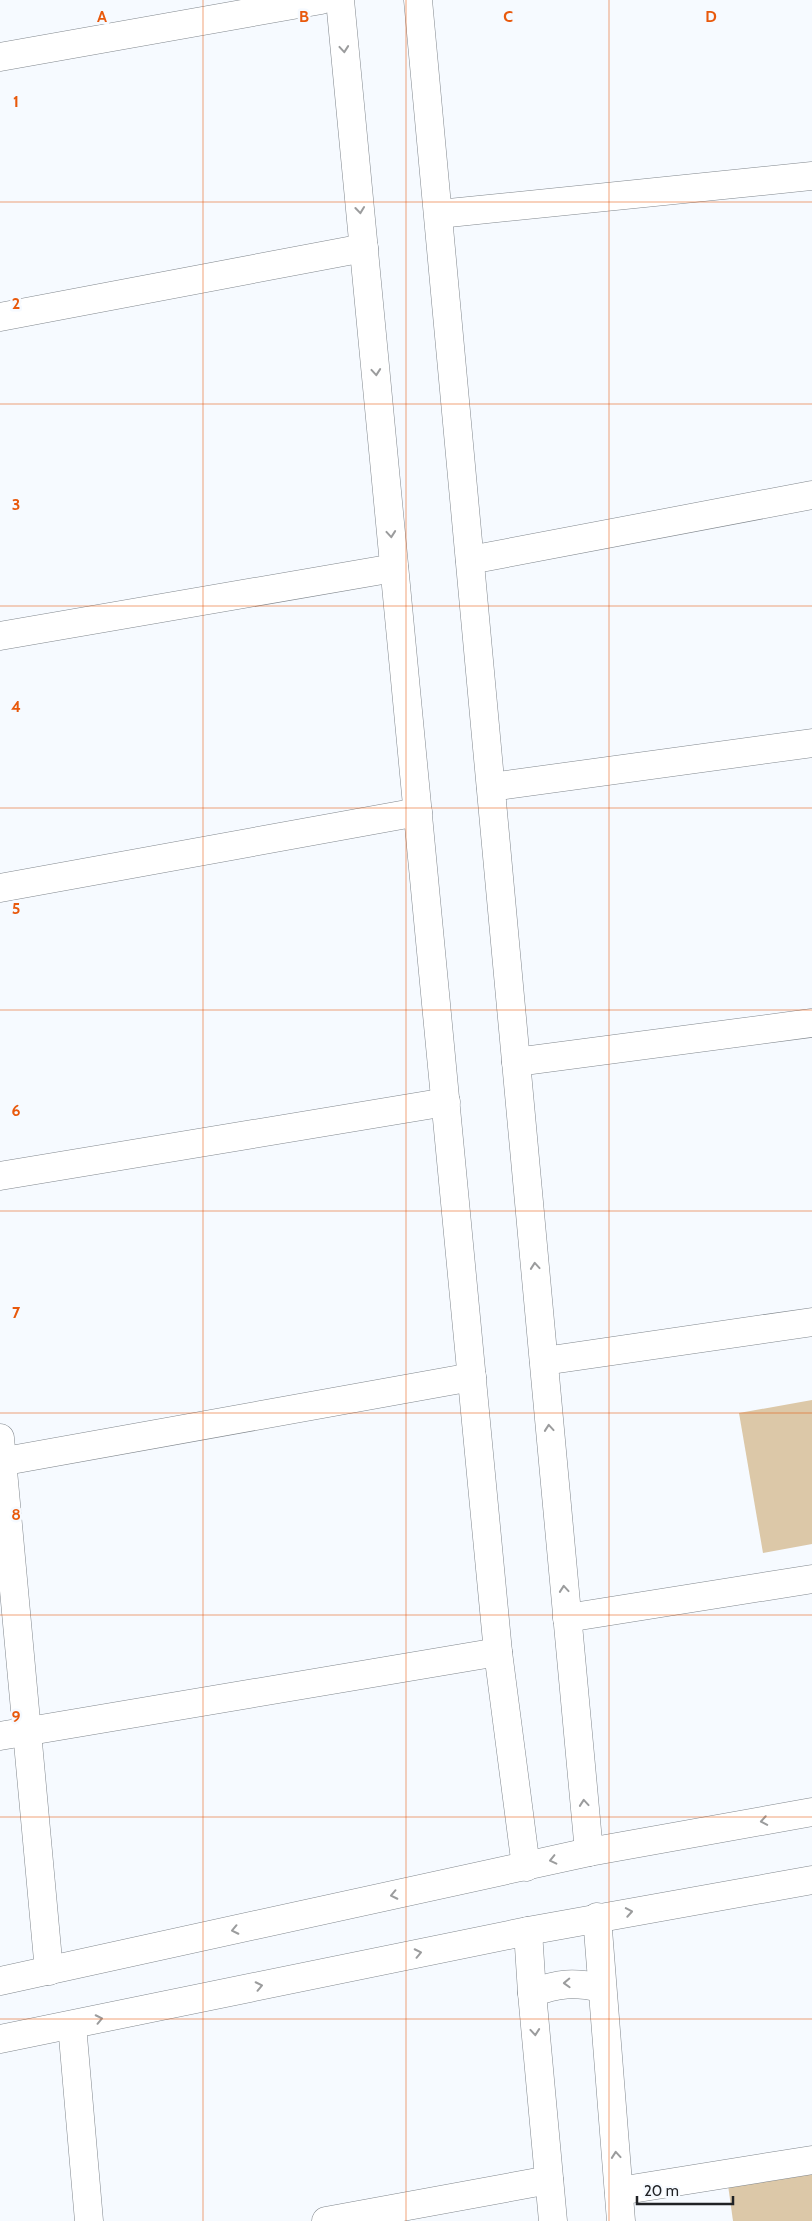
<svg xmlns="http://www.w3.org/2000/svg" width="812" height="2221" font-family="Cabin,sans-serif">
<rect width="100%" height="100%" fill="#f6faff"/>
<!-- building -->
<g fill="#dcc8a8">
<path d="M812,1400V1544L763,1553L739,1413Z"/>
<path d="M812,2174V2221H733L728,2185Z"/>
</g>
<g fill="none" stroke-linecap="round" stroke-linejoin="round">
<defs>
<g id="street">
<path d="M0,57L321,0"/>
<path d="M439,214L812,176"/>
<path d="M0,317L364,248"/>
<path d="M470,560L812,495"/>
<path d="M0,636L394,568"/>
<path d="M491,787L812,743"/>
<path d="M0,888L418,812"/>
<path d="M516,1062L812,1023"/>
<path d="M0,1176L446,1102"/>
<path d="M544,1361L812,1322"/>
<path d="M0,1438L49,1971"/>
<path d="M0,1462L472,1377"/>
<path d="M567,1618L812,1579"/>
<path d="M0,1736L498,1652"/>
<path d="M597,1917L621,2221"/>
<path d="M528,1931L532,1993L553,2221"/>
<path d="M72,2025L89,2221"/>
<path d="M619,2191L812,2160"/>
<path d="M326,2221L549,2180"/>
</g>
<g id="secondary">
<path d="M340,0L498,1652L526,1867"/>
<path d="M418,0L589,1852"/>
<path d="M532,1993C559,1983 574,1982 602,1988"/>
</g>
<g id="primary">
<path d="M0,1981L589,1852L812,1812"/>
<path d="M0,2039L528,1931L812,1880"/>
</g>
</defs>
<!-- street casing -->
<use href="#street" stroke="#81878d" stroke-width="29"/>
<!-- secondary casing -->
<use href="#secondary" stroke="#81878d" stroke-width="29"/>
<!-- primary casing -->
<use href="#primary" stroke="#81878d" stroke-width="29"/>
<!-- street -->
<use href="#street" stroke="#fff" stroke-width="28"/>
<!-- secondary -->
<use href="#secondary" stroke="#fff" stroke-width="28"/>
<!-- primary -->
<use href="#primary" stroke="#fff" stroke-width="28"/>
</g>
<!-- one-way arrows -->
<defs><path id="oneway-chevron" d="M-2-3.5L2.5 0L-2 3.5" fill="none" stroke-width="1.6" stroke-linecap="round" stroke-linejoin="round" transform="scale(1.25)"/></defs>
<g stroke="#9b9c9d">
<use href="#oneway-chevron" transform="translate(344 49) rotate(85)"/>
<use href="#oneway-chevron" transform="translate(360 210) rotate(84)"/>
<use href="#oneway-chevron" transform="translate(376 372) rotate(85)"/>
<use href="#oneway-chevron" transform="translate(391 534) rotate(85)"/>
<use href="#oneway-chevron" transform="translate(535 1266) rotate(-95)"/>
<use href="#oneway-chevron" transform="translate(549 1428) rotate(-95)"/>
<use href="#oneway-chevron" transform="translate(564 1589) rotate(-95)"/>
<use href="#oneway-chevron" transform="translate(584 1803) rotate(-95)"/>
<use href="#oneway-chevron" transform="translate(764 1821) rotate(170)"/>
<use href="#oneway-chevron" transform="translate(553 1860) rotate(167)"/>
<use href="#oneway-chevron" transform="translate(394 1895) rotate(168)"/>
<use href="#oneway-chevron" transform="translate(629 1912) rotate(-10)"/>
<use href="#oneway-chevron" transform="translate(235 1930) rotate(168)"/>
<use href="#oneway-chevron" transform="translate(418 1953) rotate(-12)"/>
<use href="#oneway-chevron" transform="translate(567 1983) rotate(178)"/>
<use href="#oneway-chevron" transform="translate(259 1986) rotate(-12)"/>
<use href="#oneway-chevron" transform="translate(99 2019) rotate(-12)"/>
<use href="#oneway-chevron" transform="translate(535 2032) rotate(85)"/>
<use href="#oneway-chevron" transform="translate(616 2155) rotate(-95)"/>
</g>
<!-- grid -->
<path fill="none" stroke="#e8590c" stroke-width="1" stroke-opacity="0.55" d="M203,0V2221M406,0V2221M609,0V2221M0,202H812M0,404H812M0,606H812M0,808H812M0,1010H812M0,1211H812M0,1413H812M0,1615H812M0,1817H812M0,2019H812"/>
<g font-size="16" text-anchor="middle" font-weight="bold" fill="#e8590c" stroke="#f6faff" stroke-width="5" stroke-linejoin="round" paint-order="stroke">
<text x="102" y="22">A</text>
<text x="304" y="22">B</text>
<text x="508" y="22">C</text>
<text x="711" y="22">D</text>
<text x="16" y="107">1</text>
<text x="16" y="309">2</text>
<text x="16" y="510">3</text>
<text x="16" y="712">4</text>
<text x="16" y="914">5</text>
<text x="16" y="1116">6</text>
<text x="16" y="1318">7</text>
<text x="16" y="1520">8</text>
<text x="16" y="1722">9</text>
</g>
<!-- scale -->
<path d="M637 2196v8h96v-8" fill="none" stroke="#202225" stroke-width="2.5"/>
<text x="644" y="2196" font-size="15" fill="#202225" stroke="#f6faff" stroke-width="4" paint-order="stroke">20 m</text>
</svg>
